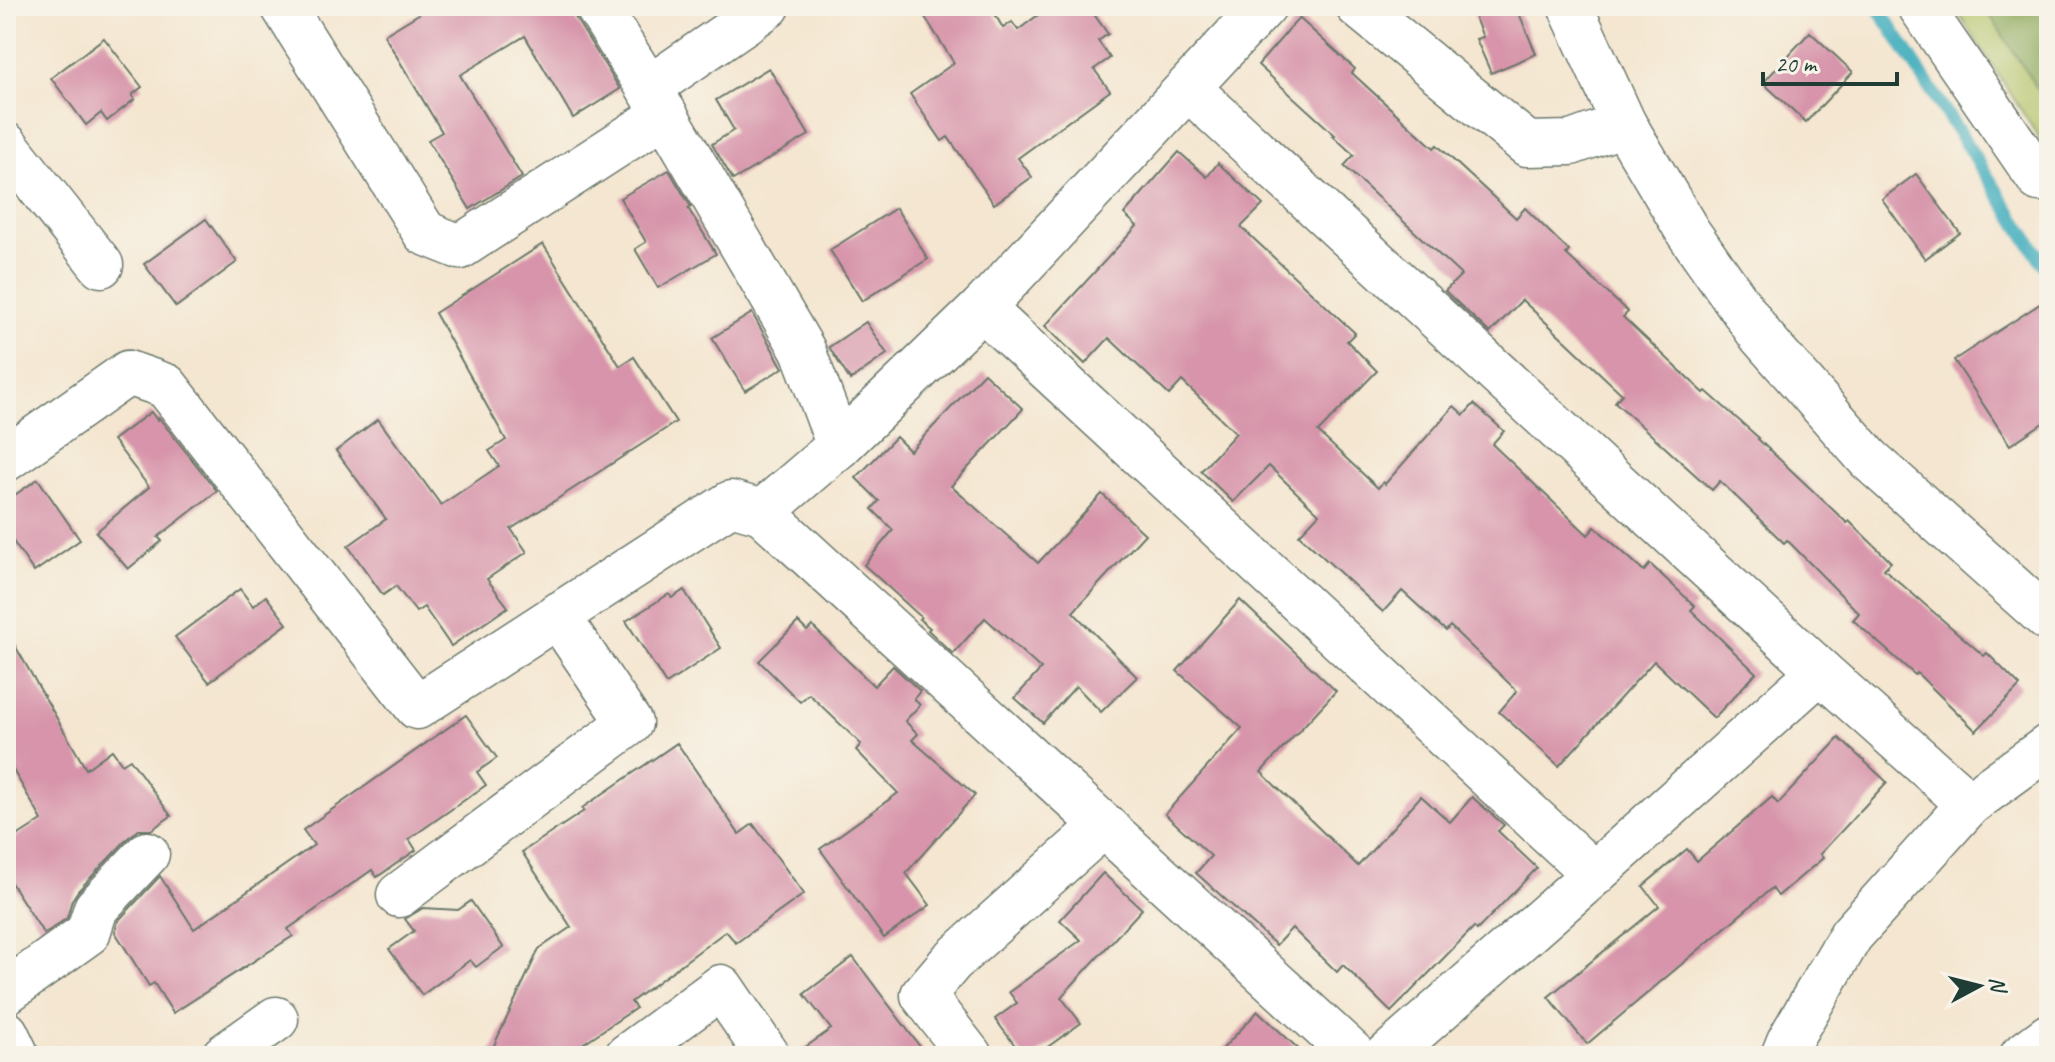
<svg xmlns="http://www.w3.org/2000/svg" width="2055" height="1062" font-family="Caveat,sans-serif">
<rect width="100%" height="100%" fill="#f7f3e8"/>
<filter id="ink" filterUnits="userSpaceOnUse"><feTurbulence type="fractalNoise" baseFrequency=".0125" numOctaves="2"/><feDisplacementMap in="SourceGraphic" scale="16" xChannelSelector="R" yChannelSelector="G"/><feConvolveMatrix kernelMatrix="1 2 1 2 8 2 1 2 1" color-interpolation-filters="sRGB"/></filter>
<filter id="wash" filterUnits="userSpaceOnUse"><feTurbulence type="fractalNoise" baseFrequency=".006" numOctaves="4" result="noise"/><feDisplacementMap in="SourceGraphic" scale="32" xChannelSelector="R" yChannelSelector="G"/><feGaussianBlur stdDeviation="1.8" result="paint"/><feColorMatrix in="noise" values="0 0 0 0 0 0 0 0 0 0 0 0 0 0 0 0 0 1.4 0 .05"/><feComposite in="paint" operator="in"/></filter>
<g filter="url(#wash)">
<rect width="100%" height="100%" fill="#f4e6d0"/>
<!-- green -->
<path fill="#b2c367" stroke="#68804e" stroke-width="2" d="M1954,6H2049V152H2048Z"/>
<!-- forest -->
<path fill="#8da95c" stroke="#567348" stroke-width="2" d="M1984,6H2049V107Z"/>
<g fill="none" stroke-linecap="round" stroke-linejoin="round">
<!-- stream -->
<path stroke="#40adbe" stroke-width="14" d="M1877,6L2049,272"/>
</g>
<g id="blocks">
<!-- building -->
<g fill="#d794aa">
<path d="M432,6H572L576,19L620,89L573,118L525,36L460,75L522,177L470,209L428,140L442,132L384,35Z"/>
<path d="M918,6H990L1003,28L1012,22L1018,30L1050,6H1088L1108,34L1098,41L1110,58L1094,69L1110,91L1018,158L1032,177L994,204L948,137L942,141L910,94L954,63Z"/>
<path d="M1470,6H1516L1536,54L1491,73L1476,39L1483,37Z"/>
<path d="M1299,18L1355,69L1352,73L1434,148L1437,145L1516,218L1525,208L1569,251L1566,254L1628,312L1623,317L1704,393L1706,391L1759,438L1758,439L1847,523L1849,521L1891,562L1884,569L1984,656L1987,653L2020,686L1976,731L1917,673L1915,675L1853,620L1859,613L1787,540L1784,543L1720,481L1712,490L1615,402L1622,394L1522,300L1490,333L1445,291L1461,275L1344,166L1354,155L1333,136L1335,135L1258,65Z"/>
<path d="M1810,32L1853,72L1806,122L1763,83Z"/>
<path d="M104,38L142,87L132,95L135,99L107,121L101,113L86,125L51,78Z"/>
<path d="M769,68L809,135L733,180L712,144L734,130L716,100Z"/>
<path d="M1179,152L1207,177L1218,163L1263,205L1241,227L1355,333L1347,341L1377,371L1318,432L1378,488L1383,482L1385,484L1454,406L1464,415L1474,404L1504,431L1492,444L1588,535L1595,527L1644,571L1650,564L1695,606L1691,610L1756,673L1714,718L1654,661L1559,766L1499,712L1517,691L1450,626L1446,631L1402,591L1383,612L1299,535L1319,514L1269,466L1233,502L1201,471L1236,433L1182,381L1169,395L1109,338L1085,364L1045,326L1137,226L1124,214Z"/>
<path d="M669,170L691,207L688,208L716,254L658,288L635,249L646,242L620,198Z"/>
<path d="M1916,174L1960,233L1925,259L1882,199Z"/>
<path d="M896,208L928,259L862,301L830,250Z"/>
<path d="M206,219L237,262L176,307L144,264Z"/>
<path d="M543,244L620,366L634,357L676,422L511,529L527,552L487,579L508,607L451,646L424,607L416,612L396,586L383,595L348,546L386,519L336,451L378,419L441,505L499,466L489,451L506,440L435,313Z"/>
<path d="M2049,298V419L2010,445L1954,360Z"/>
<path d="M752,313L783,368L745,391L712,338Z"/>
<path d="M866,322L887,354L850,380L829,347Z"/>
<path d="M984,373L1023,409L951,486L1038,563L1102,494L1145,534L1073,612L1137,677L1101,712L1076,686L1043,723L1015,698L1041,669L985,618L953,654L928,630L930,628L919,619L921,617L864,565L893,530L872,509L879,501L856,478L896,437L910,451Z"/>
<path d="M151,412L157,420L159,418L217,491L158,537L162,541L128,569L96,532L149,487L113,440Z"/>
<path d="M38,479L80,540L34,572L6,531V501Z"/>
<path d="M240,589L253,606L266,596L287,624L209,682L175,637Z"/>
<path d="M684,590L721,648L666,684L626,621L669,594L672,598Z"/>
<path d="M1240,600L1336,691L1261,772L1358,866L1421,796L1450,822L1472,797L1504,825L1498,831L1537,868L1477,930L1474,927L1391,1012L1343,965L1337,972L1292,928L1276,945L1196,873L1211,856L1165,814L1242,728L1177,671Z"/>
<path d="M798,622L807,631L812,626L874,686L893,666L920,691L914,699L920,705L905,721L918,734L912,740L975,795L906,873L930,905L884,938L820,849L898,793L856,750L861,744L809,694L800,702L759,661Z"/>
<path d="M6,630L86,769L112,750L122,764L130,759L171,816L151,830H139L129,837L78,891L72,900L67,918L44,934L6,875V843L42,820L6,758Z"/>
<path d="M466,715L497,758L477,772L486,785L409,839L416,850L377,877L372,870L288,929L293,936L173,1013L154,983L149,986L115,932L118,921L160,876L194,929L314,845L303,830Z"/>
<path d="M1839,738L1887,782L1820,854L1823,858L1778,896L1772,888L1587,1044L1548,997L1659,906L1643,886L1687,849L1697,861L1772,797L1778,804Z"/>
<path d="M677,743L739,834L753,824L804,894L736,943L726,931L631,1002L636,1008L584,1043L592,1056H489L539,949L571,927L522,852L584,811L582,808Z"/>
<path d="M1103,873L1142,909L1061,997L1081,1023L1035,1056H1023L995,1019L1017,1003L1009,992L1081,940L1060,920Z"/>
<path d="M471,901L503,947L476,967L470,960L422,995L389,949L414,931L405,919L423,908L458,910Z"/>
<path d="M853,957L927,1056H793L831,1029L804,994Z"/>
<path d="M1258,1011L1306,1056H1216Z"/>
</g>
</g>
</g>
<g filter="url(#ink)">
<use href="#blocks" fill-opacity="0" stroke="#6a786b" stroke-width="2"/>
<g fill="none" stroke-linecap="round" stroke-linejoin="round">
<defs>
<g id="minor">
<path d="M283,6L425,233L460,247L665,114"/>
<path d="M597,6L665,114L803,350L839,446"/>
<path d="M1358,6L1527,144L1571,143L1624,124"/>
<path d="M1570,6L1624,124L1688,232L1761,336L1869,459L2049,620"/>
<path d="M1920,6L2039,179"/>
<path d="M649,88L768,6"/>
<path d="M1188,88L1820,671L1969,804"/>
<path d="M6,145L101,265"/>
<path d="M982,308L1594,874"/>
<path d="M6,459L128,373L166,386L417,707L731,503L762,512L839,446L982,308L1264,6"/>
<path d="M762,512L1355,1056"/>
<path d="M399,895L630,723L557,615"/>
<path d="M6,992L88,933L96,908L147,854"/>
<path d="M6,1033L17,1056"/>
<path d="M224,1056L276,1019"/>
<path d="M627,1056L721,987L768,1056"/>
<path d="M970,1056L923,995L952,961L1104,825"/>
<path d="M1387,1056L1594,874L1820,671"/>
<path d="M1783,1056L1789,1041L1851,935L1969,804L2049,746"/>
<path d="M2022,1056L2049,1036"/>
</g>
</defs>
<!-- minor casing -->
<use href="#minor" stroke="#6a786b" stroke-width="47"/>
<!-- minor -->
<use href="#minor" stroke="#fff" stroke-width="44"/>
</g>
</g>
<!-- margin -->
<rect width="2055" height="1062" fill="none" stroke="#f7f3e8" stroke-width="32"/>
<!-- north arrow -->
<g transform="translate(1979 986) rotate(83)" stroke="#f7f3e8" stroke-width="6" paint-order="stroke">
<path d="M0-6L14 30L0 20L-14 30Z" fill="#1f3d34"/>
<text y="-12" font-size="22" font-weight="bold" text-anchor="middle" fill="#1f3d34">N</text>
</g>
<!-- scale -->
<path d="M1763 72v12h134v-12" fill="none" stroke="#1f3d34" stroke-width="4"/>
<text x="1775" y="72" font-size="24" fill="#1f3d34" stroke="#f7f3e8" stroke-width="6" paint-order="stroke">20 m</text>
</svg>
